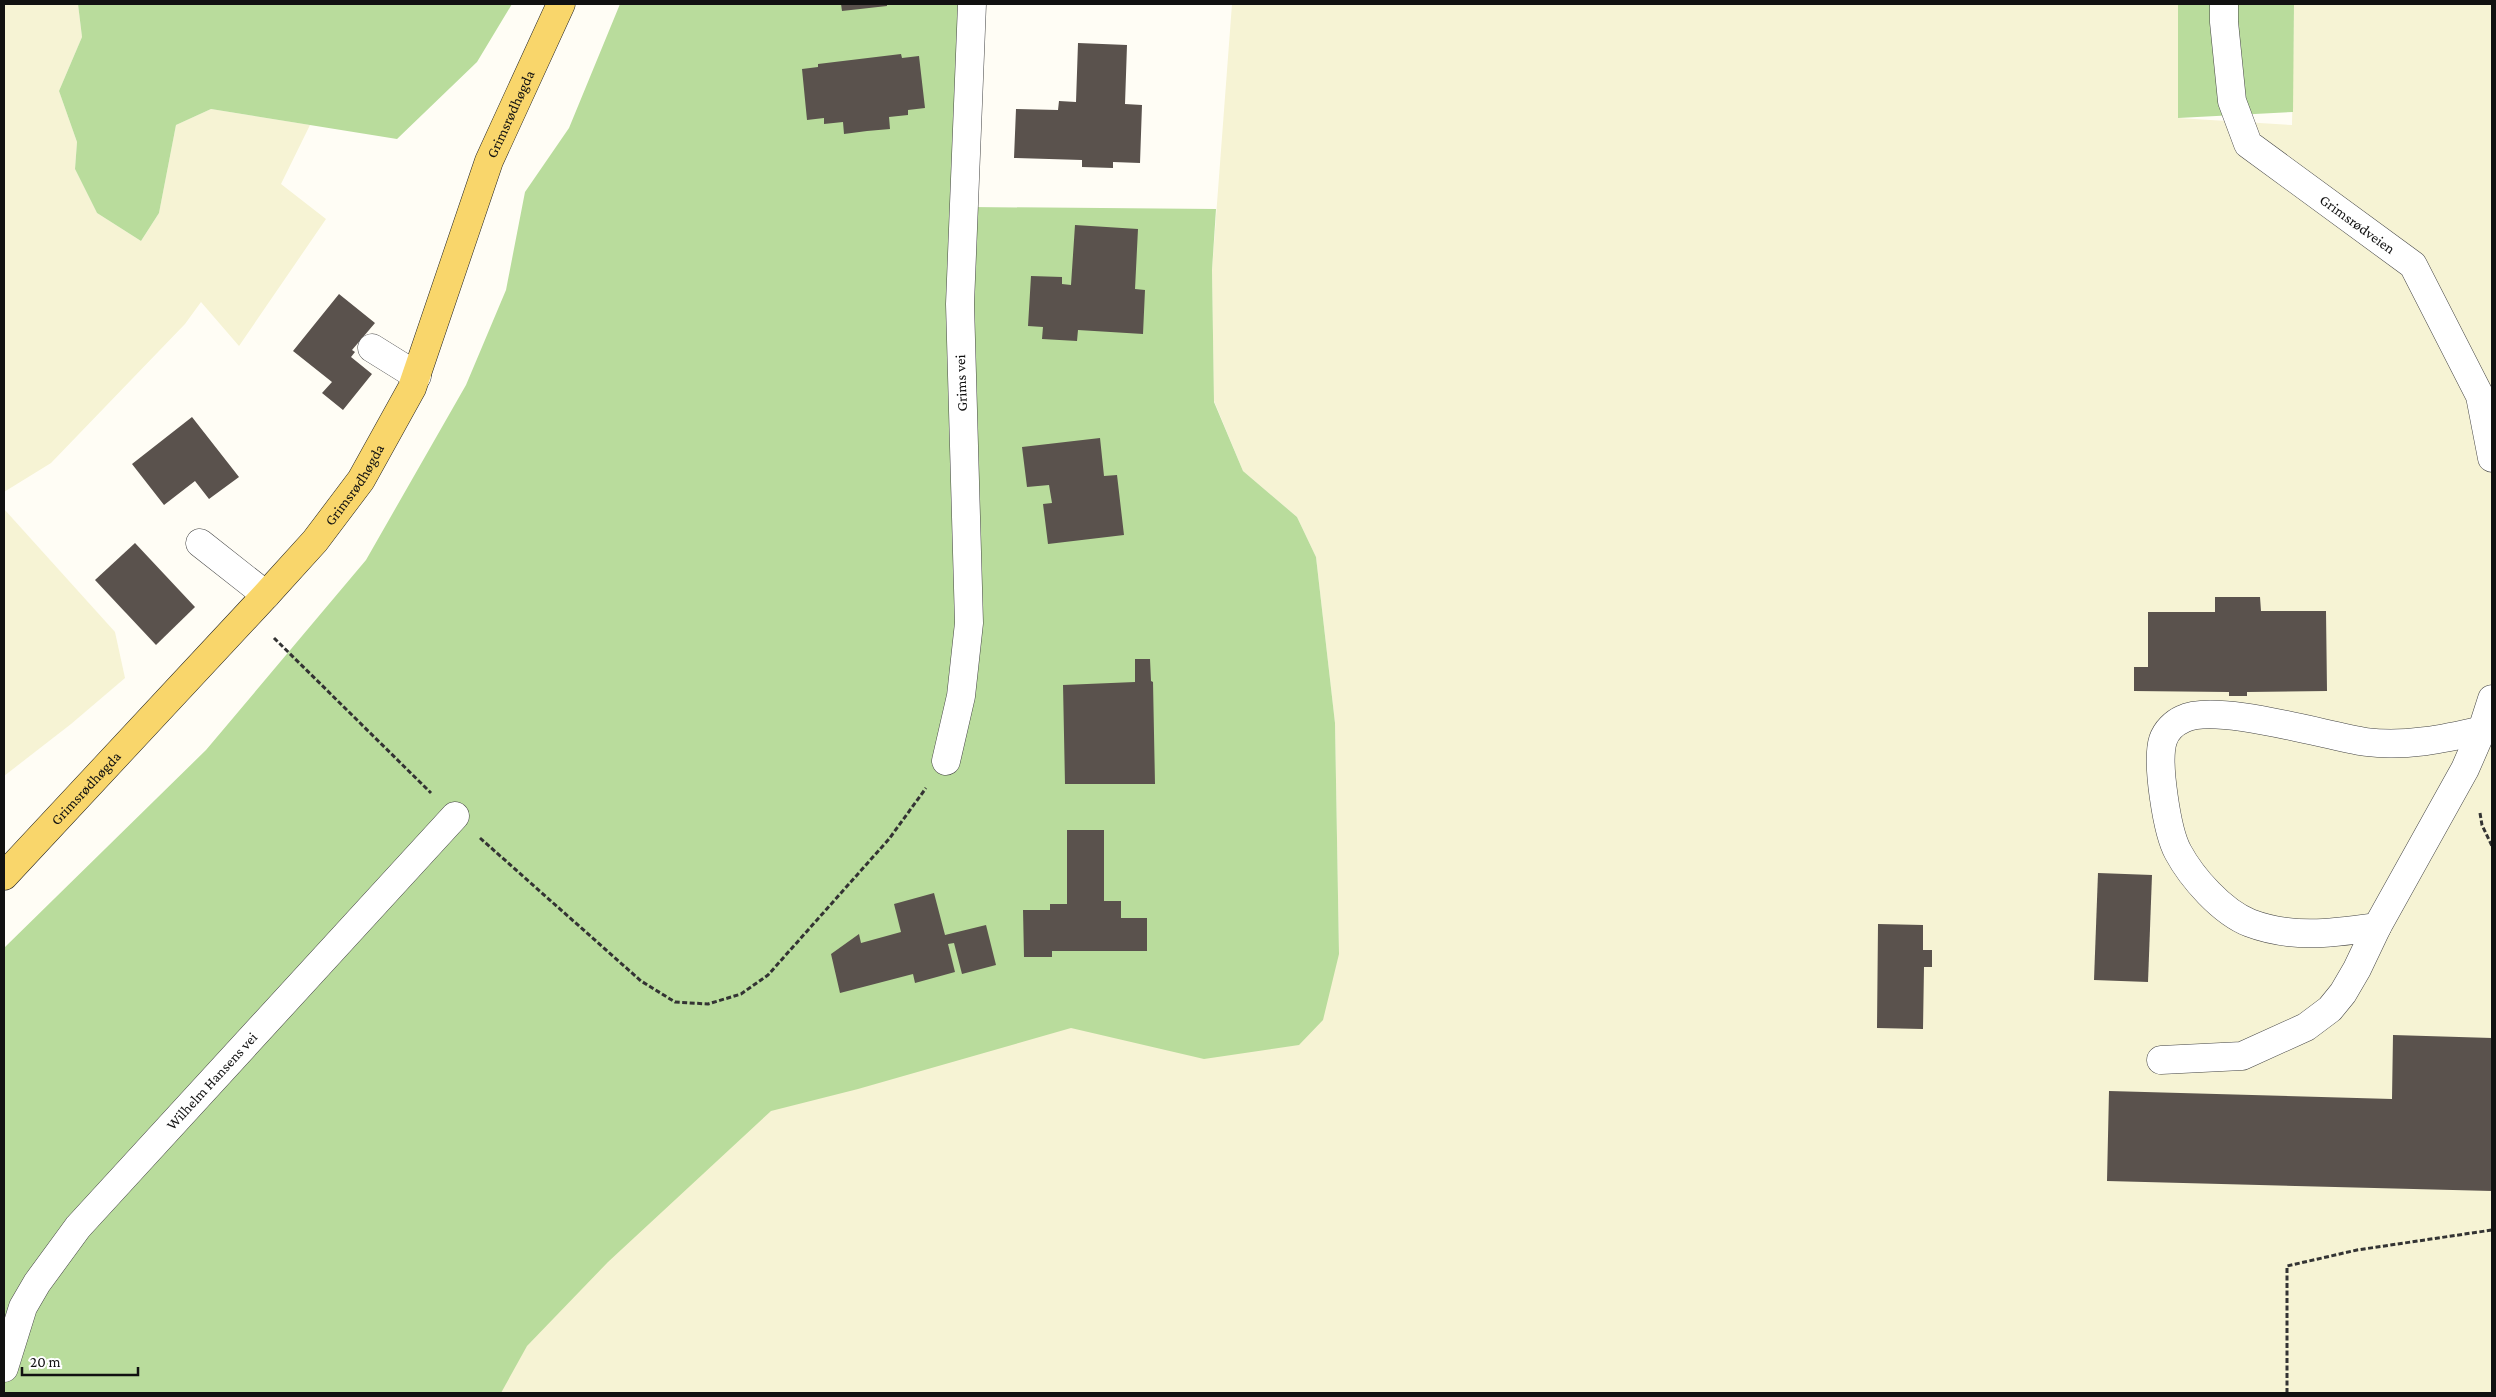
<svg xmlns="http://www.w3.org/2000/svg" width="2496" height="1397" font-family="'Crimson Pro',serif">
<rect width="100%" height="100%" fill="#fffdf5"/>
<!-- farmland -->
<g fill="#f6f3d4">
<path d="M4,4H78L82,37L59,91L77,142L75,169L97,213L141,241L159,213L176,125L211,109L310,125L281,184L326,219L239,346L201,302L185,324L51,463L4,492Z"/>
<path d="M1232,4H2178V118L2292,125L2294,4H2492V1393H419L766,1028L1339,954L1335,723L1316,557L1297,517L1243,471L1214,401L1212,270Z"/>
<path d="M4,509L115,632L125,678L71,724L4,776Z"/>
</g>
<!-- forest -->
<g fill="#b9dc9c">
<path d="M78,4H512L477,62L397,139L211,109L176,125L159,213L141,241L97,213L75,169L77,142L59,91L82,37Z"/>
<path d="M620,4H982L971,207L1216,209L1212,270L1214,402L1243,471L1297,517L1316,557L1335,723L1339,954L1323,1020L1299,1045L1204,1059L1071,1028L858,1089L771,1111L608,1262L527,1346L501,1393H4V948L206,750L366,560L466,385L506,290L525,192L569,128Z"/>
<path d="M2178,4H2294L2293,112L2178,118Z"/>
</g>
<!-- building -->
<g fill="#5a524d">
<path d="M841,4H887V6L842,11Z"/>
<path d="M1078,43L1127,45L1125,104L1142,105L1140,163L1113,162V168L1082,167V160L1014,158L1016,109L1058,110L1059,101L1076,102Z"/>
<path d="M901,54L902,58L919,56L925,108L908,110V115L889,117L890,129L867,131L844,134L843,122L824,124V118L807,120L802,69L818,67V64Z"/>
<path d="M1075,225L1138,229L1135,289L1145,290L1143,334L1078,330L1077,341L1042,339L1043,327L1028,326L1031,276L1062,277V284L1071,285Z"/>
<path d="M339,294L375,323L352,350L355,352L351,357L372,374L343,410L322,393L332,382L293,351Z"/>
<path d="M192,417L239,477L209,499L195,481L164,505L132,464Z"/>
<path d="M1100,438L1104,476L1117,475L1124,535L1048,544L1043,504L1052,503L1049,485L1027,487L1022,447Z"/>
<path d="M135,543L195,607L156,645L95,580Z"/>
<path d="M2215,597H2260L2261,611H2326L2327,691L2247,692V696H2229V692L2134,691V667H2148V612H2215Z"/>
<path d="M1135,659H1150L1151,681L1153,682L1155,784H1065L1063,685L1135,682Z"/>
<path d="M1067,830H1104V901H1121V918H1147V951H1052V957H1024L1023,910H1050V904H1067Z"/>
<path d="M2098,873L2152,875L2148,982L2094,980Z"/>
<path d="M934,893L945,935L986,925L996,965L962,974L954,943L948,944L955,972L915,983L913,974L840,993L831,954L859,934L861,943L901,932L894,904Z"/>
<path d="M1878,924L1923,925V950H1932V967H1924L1923,1029L1877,1028Z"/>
<path d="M2393,1035L2492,1038V1191L2107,1181L2109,1091L2392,1099Z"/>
</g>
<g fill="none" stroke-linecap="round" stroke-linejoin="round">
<defs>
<g id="minor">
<path id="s1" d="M2224,4V22L2232,101L2248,144L2413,265L2480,396L2492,458"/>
<path d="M372,348L417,376"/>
<path d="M200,543L266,595"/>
<path d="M946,761L961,696L969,623L960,304L972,4"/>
<path d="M2377,927C2333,933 2292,939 2250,923C2222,912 2192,878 2178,852C2167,832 2156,762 2163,740C2166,731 2174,723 2183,719C2215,702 2326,736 2366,742C2405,747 2444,739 2482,730"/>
<path d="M2161,1060L2242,1056L2306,1027L2330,1009L2343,993L2357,969L2377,927L2465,769L2482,730L2492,699"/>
<path id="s2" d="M4,1368L23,1307L37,1283L78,1227L455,816"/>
</g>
<g id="major">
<path id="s3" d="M4,876L266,595L315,541L361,480L412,388L489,161L561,4"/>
</g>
</defs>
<!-- minor casing -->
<use href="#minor" stroke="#444" stroke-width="29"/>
<!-- major casing -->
<use href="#major" stroke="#222" stroke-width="29"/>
<!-- path -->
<g stroke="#333" stroke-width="3" stroke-dasharray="5 2.5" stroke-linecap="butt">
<path d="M274,638L431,793"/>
<path d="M2480,813L2482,825L2492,846"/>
<path d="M480,838L641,981L675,1002L708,1004L741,994L768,975L889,839L926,788"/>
<path d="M2287,1393V1266L2357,1250L2492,1230"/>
</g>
<!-- minor -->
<use href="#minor" stroke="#fff" stroke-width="28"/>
<!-- major -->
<use href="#major" stroke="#f9d66b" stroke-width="28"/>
</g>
<g text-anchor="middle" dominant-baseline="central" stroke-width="5" stroke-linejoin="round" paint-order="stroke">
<!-- street labels -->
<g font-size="15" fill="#111" stroke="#fff">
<text stroke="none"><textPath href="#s3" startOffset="930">Grimsrødhøgda</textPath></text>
<text stroke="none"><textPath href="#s1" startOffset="279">Grimsrødveien</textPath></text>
<text transform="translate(961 383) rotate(-92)">Grims vei</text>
<text stroke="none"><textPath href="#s3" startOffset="526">Grimsrødhøgda</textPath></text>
<text stroke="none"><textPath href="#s3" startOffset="120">Grimsrødhøgda</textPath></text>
<text stroke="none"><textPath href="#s2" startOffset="359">Wilhelm Hansens vei</textPath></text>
</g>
</g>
<!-- border -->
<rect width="2496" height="1397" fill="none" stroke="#111111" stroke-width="10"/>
<!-- scale -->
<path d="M22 1367v8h116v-8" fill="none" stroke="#111111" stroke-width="2.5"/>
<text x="30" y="1367" font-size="15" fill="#111111" stroke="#ffffff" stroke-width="4" paint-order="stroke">20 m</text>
</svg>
